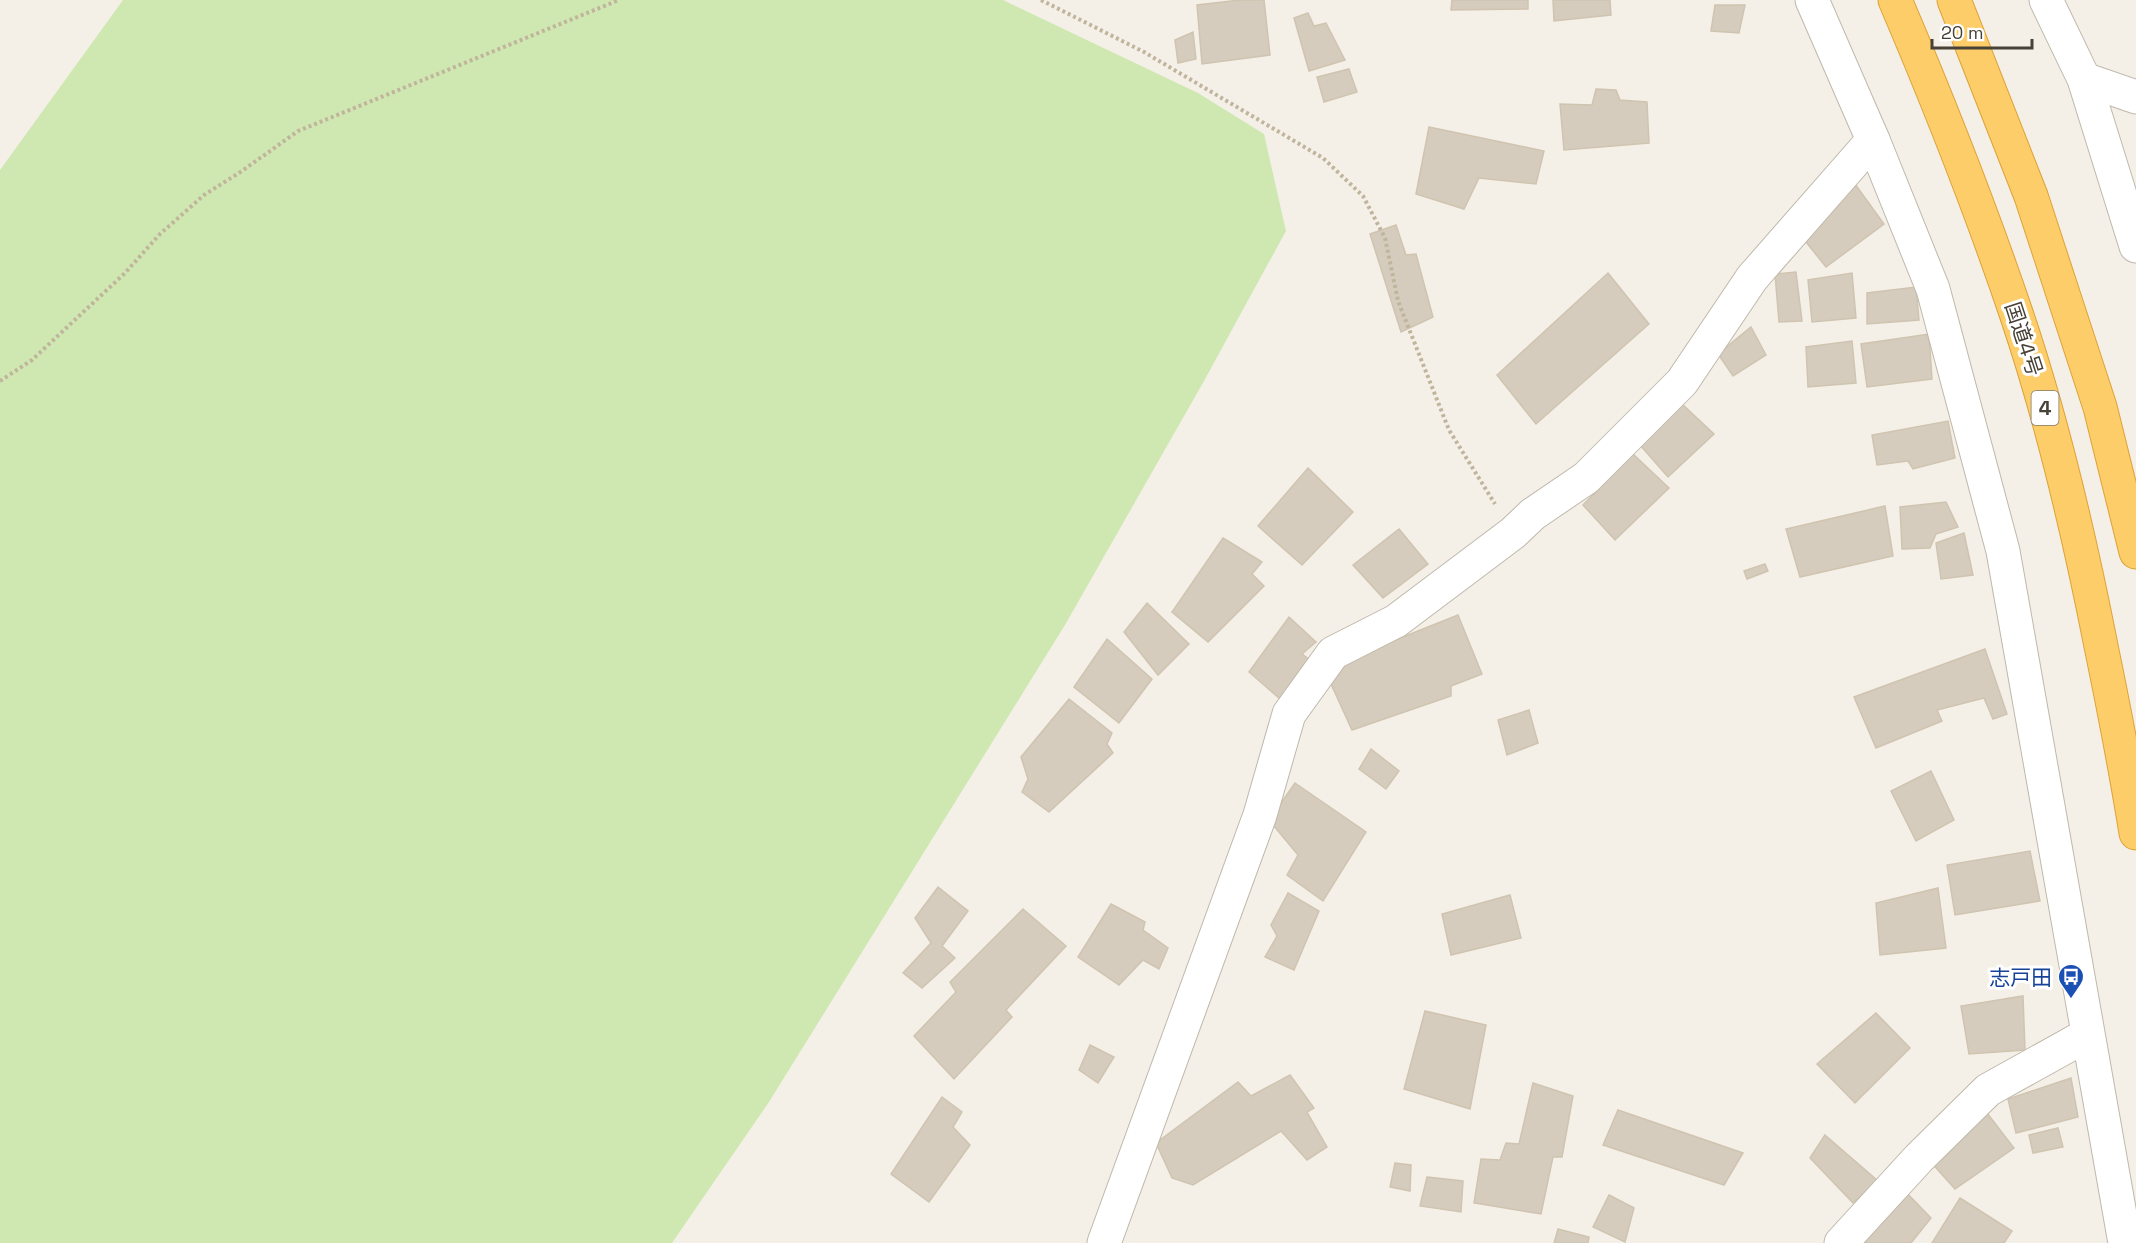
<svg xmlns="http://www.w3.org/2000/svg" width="2136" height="1243" font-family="'Space Grotesk','Noto Sans JP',sans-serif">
<rect width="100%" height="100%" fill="#f4f0e8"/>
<!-- green -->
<path fill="#cfe8b1" d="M123,0H1003L1198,93L1264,134L1286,231L1204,381L1065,625L769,1102L672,1243H0V170Z"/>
<!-- building -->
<g fill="#d5ccbd" stroke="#d0c4b0" stroke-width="1.5">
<path d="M1240,0H1264L1270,55L1202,64L1197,5Z"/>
<path d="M1452,0H1528V9L1451,10Z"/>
<path d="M1553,0H1610L1611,15L1554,21Z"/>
<path d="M1715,5H1745L1739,33L1711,31Z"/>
<path d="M1308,13L1314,26L1326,23L1345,60L1309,71L1294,18Z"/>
<path d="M1193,32L1196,59L1178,63L1175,40Z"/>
<path d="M1349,69L1357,92L1324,102L1317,77Z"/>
<path d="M1596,89L1616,90L1620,100L1647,102L1649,143L1564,150L1560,104L1592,105Z"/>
<path d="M1429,127L1544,151L1536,184L1479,178L1464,209L1416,194Z"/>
<path d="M1855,184L1884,224L1826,267L1802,237Z"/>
<path d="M1396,225L1406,255L1416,254L1433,317L1401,332L1370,234Z"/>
<path d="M1796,272L1802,321L1779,322L1775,274Z"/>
<path d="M1608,273L1649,324L1536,424L1497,375Z"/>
<path d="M1852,273L1856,318L1812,322L1808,280Z"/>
<path d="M1916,287L1919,320L1867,324V293Z"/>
<path d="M1751,327L1766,355L1733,376L1718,354Z"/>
<path d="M1929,334L1932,379L1867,387L1861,344Z"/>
<path d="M1852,341L1856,383L1808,387L1806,347Z"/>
<path d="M1681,403L1714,434L1668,477L1640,445Z"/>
<path d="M1948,421L1955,458L1913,469L1908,461L1877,465L1872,435Z"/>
<path d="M1633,454L1669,488L1615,540L1583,505Z"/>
<path d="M1308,468L1353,512L1302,565L1258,526Z"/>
<path d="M1946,502L1958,527L1936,534L1930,548L1902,549L1900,507Z"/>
<path d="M1885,506L1893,556L1800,577L1786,529Z"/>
<path d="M1399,529L1428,564L1383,598L1353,565Z"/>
<path d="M1964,533L1973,575L1941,579L1936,543Z"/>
<path d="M1223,538L1262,562L1252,574L1264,586L1208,642L1172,612Z"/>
<path d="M1765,564L1768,571L1747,579L1744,571Z"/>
<path d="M1147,603L1189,644L1158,675L1124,632Z"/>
<path d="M1458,615L1482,674L1451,686V696L1352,730L1326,673L1368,651Z"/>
<path d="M1289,617L1316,642L1302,654L1313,662L1280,699L1249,672Z"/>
<path d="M1107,639L1152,679L1119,723L1074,687Z"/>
<path d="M1985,649L2007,714L1993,719L1984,698L1937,710L1942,721L1876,748L1854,697Z"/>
<path d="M1069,699L1112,733L1107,744L1113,753L1049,812L1022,792L1028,779L1021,757Z"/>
<path d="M1529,710L1538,743L1507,755L1498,720Z"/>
<path d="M1371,749L1399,771L1386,789L1359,769Z"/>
<path d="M1931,771L1954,820L1916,841L1891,791Z"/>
<path d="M1295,783L1366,832L1323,901L1287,875L1298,855L1269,820Z"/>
<path d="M2030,851L2040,901L1955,915L1947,865Z"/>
<path d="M938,887L968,911L942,946L955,958L922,988L903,973L931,943L915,918Z"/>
<path d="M1938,888L1946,948L1880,955L1876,903Z"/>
<path d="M1288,893L1319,911L1294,970L1265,957L1277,936L1271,925Z"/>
<path d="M1510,895L1521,938L1451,955L1442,914Z"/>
<path d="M1111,904L1145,922L1143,930L1168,948L1159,969L1143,960L1119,985L1078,957Z"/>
<path d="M1023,909L1066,946L1006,1010L1012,1017L954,1079L914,1036L956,992L950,982Z"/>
<path d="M2023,996L2025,1050L1969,1054L1961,1006Z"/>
<path d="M1425,1011L1486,1025L1470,1109L1404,1089Z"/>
<path d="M1876,1013L1910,1048L1855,1103L1817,1064Z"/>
<path d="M1090,1045L1114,1057L1098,1083L1079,1070Z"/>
<path d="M1290,1075L1314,1108L1307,1112L1327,1147L1307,1160L1281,1131L1193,1185L1172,1178L1156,1143L1238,1082L1251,1096Z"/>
<path d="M2071,1078L2078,1117L2016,1133L2008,1099Z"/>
<path d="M1533,1083L1573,1096L1562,1157H1553L1541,1214L1474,1203L1481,1159L1500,1160L1506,1143L1519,1144Z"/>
<path d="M942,1097L962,1112L953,1127L970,1145L929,1202L891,1174Z"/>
<path d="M1984,1109L2014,1148L1955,1189L1929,1160Z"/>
<path d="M1618,1110L1743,1153L1724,1185L1603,1145Z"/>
<path d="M2058,1128L2063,1147L2033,1153L2029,1135Z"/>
<path d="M1825,1135L1878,1181L1853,1203L1810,1158Z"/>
<path d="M1395,1163L1411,1165L1410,1191L1390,1187Z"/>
<path d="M1427,1177L1463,1181L1461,1212L1420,1206Z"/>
<path d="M1902,1188L1931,1218L1911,1243H1857Z"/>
<path d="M1609,1195L1634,1208L1625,1242L1593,1227Z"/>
<path d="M1960,1198L2012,1231L2004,1243H1932Z"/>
<path d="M1558,1229L1589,1237L1588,1243H1554Z"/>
</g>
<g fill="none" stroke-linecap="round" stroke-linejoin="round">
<defs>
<g id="street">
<path d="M1812,0L1873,140L1933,289L2003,551L2125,1243"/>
<path d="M2046,0L2084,79L2136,246"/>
<path d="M2084,79L2136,97"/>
<path d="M1104,1243L1260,815L1289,714L1333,653L1396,621L1513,533L1533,514L1586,478L1682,382L1752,278L1873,140"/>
<path d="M1841,1243L1919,1158L1988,1090L2087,1035"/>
</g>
<g id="highway">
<path d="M1895,0C1939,103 1980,207 2016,313C2053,422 2079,534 2101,646C2114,709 2126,771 2136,833"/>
<path d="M1954,0L2031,196L2100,407L2136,552"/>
</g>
</defs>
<!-- street casing -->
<use href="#street" stroke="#bfb8aa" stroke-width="35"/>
<!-- highway casing -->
<use href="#highway" stroke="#dda239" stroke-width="35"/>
<!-- path -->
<g stroke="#c1b49c" stroke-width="4" stroke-dasharray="3 3" stroke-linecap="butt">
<path d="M1041,0L1144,52L1323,158L1363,196L1385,238L1398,301L1449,430L1495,504"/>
<path d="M0,381L32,360L125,273L160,234L204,195L242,171L298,131L619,0"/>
</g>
<!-- street -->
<use href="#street" stroke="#fff" stroke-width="33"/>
<!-- highway -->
<use href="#highway" stroke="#fdcd69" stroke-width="33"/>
</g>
<!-- icons -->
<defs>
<symbol id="bus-pin" viewBox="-11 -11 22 30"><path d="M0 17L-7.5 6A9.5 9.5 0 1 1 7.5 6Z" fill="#1a4fb4" stroke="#fff"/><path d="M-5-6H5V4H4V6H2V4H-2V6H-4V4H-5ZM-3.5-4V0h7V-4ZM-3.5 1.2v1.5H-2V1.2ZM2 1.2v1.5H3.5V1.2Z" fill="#fff"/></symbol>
</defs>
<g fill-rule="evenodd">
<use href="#bus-pin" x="2056" y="962" width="30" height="40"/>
</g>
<g text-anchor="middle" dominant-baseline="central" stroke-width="6" stroke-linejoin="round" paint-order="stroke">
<!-- shield labels -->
<rect fill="#fff" stroke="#7e7a72" stroke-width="1.5" x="2031.5" y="391" width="27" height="34" rx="4.5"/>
<g font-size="20" font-weight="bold" fill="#474136">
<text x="2045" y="408">4</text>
</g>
<!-- street labels -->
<g font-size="21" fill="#474136" stroke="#fff">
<text transform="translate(2024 339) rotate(72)">国道4号</text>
</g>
<!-- transit labels -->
<g font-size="21" fill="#164399" stroke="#fff" text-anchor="end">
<text x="2052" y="977">志戸田</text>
</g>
</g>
<!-- scale -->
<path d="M1932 39v9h100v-9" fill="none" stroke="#474136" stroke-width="3"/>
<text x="1941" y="39" font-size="18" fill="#474136" stroke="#ffffff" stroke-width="4.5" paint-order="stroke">20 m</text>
</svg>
